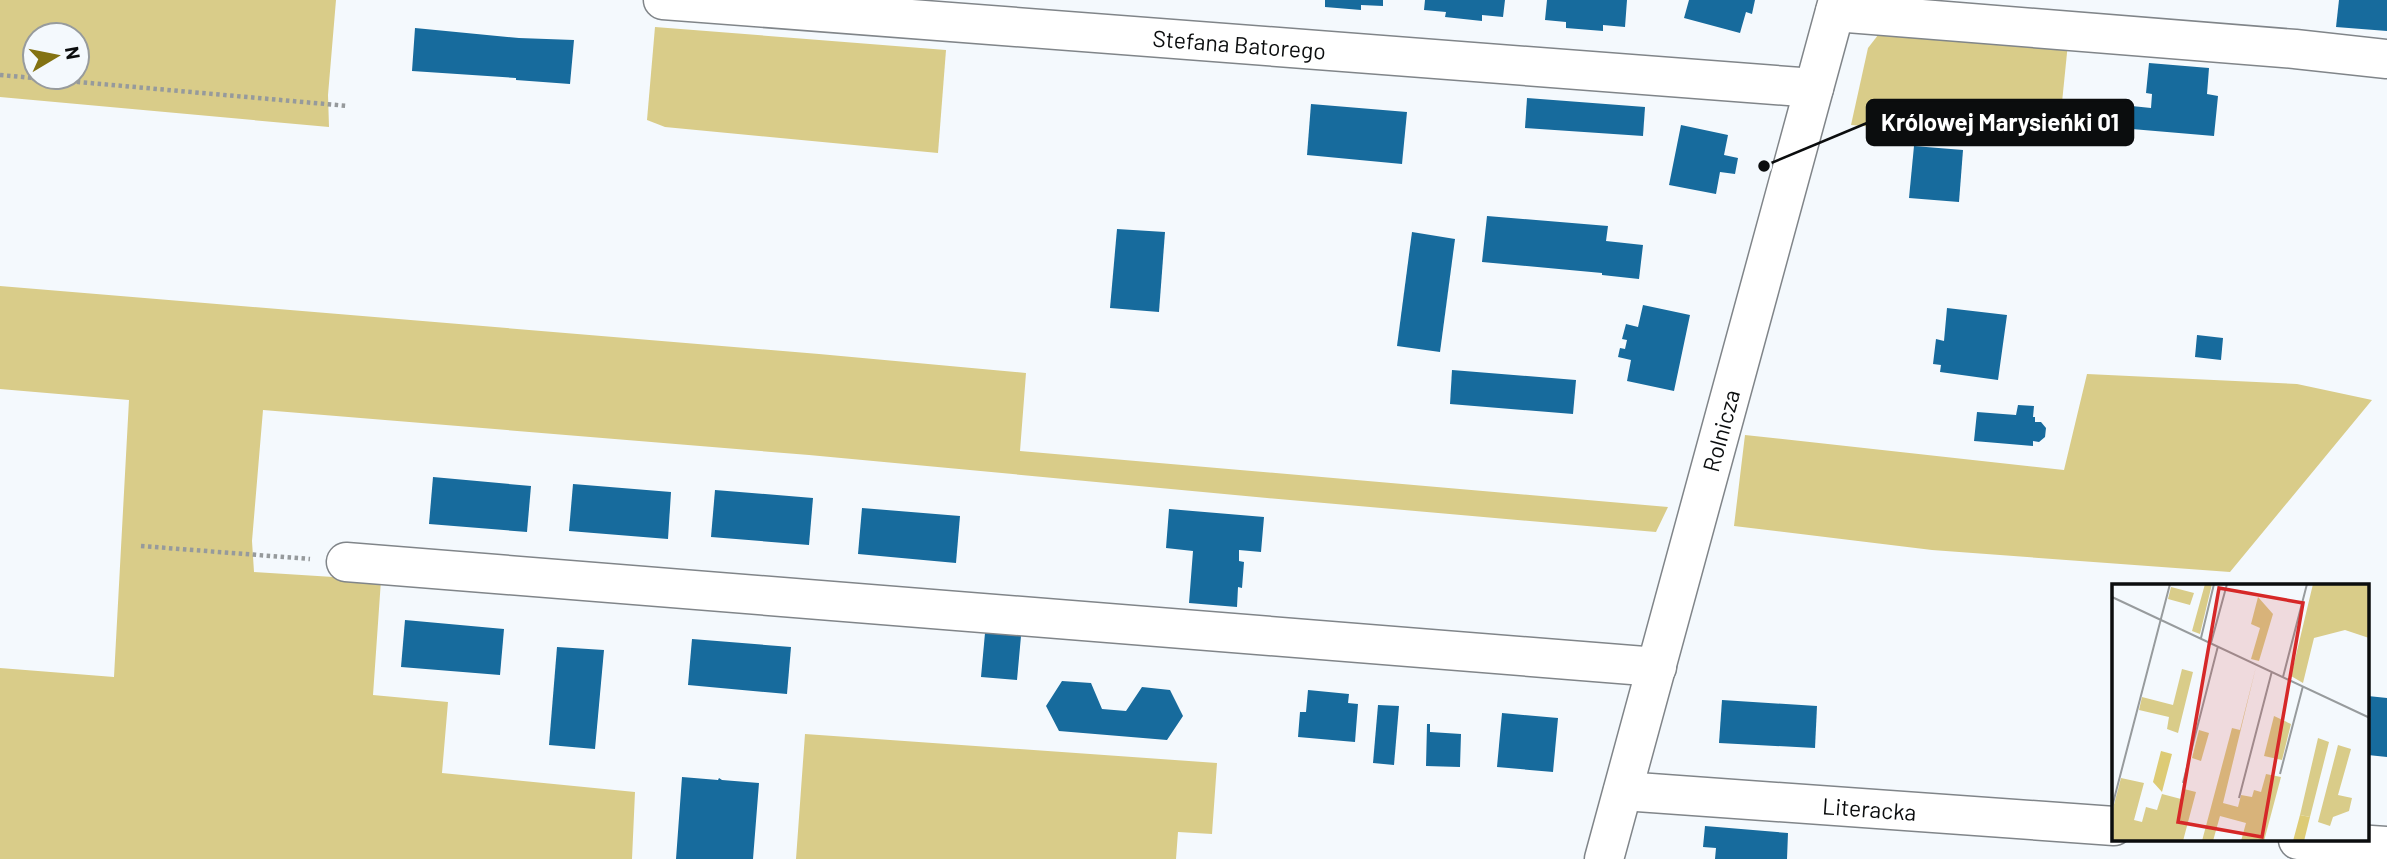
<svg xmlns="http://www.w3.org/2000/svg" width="2387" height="859" font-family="Barlow,sans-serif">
<rect width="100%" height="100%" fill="#f4f9fd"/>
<!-- green -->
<g fill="#d9cc89" fill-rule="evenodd">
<path d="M0,0H336L328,95L329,127L0,97ZM35,35H77V77H35Z"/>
<path d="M1885,26L2068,43L2058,142L1851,125L1868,48Z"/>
<path d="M655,27L946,50L938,153L665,127L647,120Z"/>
<path d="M0,286L819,354L1026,373L1020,451L1668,507L1656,532L1267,498L809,455L263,410L252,541L254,572L381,580L373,695L448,702L442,773L635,792L632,859H0V668L114,677L129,400L0,389Z"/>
<path d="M2087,374L2297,384L2372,400L2230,572L1932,550L1734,526L1745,435L2064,470Z"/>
<path d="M805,734L1217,763L1212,834L1178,832L1176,859H796Z"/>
</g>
<!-- building -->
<g fill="#176b9d">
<path d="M1325,0H1383V6L1361,5V10L1325,7Z"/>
<path d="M1425,0H1505L1503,17L1482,15V21L1445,17L1446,12L1424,10Z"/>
<path d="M1547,0H1627L1625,27L1603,25V31L1566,28V22L1545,20Z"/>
<path d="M1689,0H1755L1752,14L1746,12L1740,33L1684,18Z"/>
<path d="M2339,0H2387V31L2336,27Z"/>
<path d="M415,28L519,38L574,40L570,84L516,80V78L412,71Z"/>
<path d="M2149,63L2209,68L2207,94L2218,96L2214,136L2120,128L2122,105L2151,108L2152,94L2146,93Z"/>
<path d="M1527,98L1645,107L1643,136L1525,128Z"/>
<path d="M1311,104L1407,112L1402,164L1307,155Z"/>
<path d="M1681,125L1728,135L1724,155L1738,158L1735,174L1720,172L1716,194L1669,185Z"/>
<path d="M1914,146L1963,150L1959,202L1909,198Z"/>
<path d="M1487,216L1608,226L1606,241L1643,245L1639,279L1602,275V273L1482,262Z"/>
<path d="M1117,229L1165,232L1159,312L1110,308Z"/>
<path d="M1412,232L1455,239L1440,352L1397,346Z"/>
<path d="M1643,305L1690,315L1674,391L1627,381L1631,360L1618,357L1620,348L1625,349L1627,340L1622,339L1626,324L1638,327Z"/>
<path d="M1947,308L2007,315L1998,380L1940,372L1941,365L1933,364L1936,339L1944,341Z"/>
<path d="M2197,335L2223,338L2221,360L2195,357Z"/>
<path d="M1452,370L1576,380L1573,414L1450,404Z"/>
<path d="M2018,405L2034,406L2033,417H2035V422H2041L2046,428L2045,437L2039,442L2033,441V446L1974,441L1977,412L2016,415Z"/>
<path d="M433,477L531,486L527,532L429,524Z"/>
<path d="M573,484L671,492L668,539L569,531Z"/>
<path d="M715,490L813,498L809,545L711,537Z"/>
<path d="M862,508L960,516L956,563L858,554Z"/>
<path d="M1169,509L1264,517L1261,552L1239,550V561L1244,562L1242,588L1238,587L1237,607L1189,603L1193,551L1166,548Z"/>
<path d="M405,620L504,629L500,675L401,667Z"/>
<path d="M985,633L1021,636L1017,680L981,677Z"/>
<path d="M692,639L791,647L787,694L688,685Z"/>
<path d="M557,647L604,650L595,749L549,745Z"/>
<path d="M1062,681L1091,683L1102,709L1126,711L1142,687L1170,690L1183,716L1167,740L1059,731L1046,706Z"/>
<path d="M1308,690L1349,694L1348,703L1358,704L1355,742L1298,737L1300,712H1306Z"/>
<path d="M2368,696L2387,698V757L2368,755Z"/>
<path d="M1722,700L1817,706L1815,748L1719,743Z"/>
<path d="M1378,705L1399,706L1394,765L1373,763Z"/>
<path d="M1502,713L1558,718L1553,772L1497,767Z"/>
<path d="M1427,724H1430V732L1461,734L1460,767L1426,766Z"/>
<path d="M682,777L718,780L719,778L722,780L759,783L753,859H676Z"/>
<path d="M1705,826L1788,833L1787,859H1715L1716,848L1703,847Z"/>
</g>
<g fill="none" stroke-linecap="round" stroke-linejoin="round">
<defs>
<g id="minor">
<path id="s1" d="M663,0L1814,88"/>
<path d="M1835,12L2295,49L2387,59"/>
<path d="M346,562L1657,667"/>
<path id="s2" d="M1623,791L2114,826"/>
<path d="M2298,840L2387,846"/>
<path id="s3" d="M1604,859L1838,0"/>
</g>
</defs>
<!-- minor casing -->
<use href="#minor" stroke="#808589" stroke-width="41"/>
<!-- path -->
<g stroke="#969a9c" stroke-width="4.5" stroke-dasharray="3.5 3.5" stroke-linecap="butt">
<path d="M0,75L348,106"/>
<path d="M141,546L310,559"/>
</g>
<!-- minor -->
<use href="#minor" stroke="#fff" stroke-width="38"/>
</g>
<g text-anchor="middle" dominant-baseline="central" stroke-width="5" stroke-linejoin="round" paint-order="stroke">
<!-- street labels -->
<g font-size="23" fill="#0b0d0e" stroke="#f4f9fd">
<text stroke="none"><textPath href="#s1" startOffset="578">Stefana Batorego</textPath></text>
<text stroke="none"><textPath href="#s3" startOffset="444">Rolnicza</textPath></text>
<text stroke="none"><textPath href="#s2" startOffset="247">Literacka</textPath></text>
</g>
</g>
<!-- overview -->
<g transform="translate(2112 584)">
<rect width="257" height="257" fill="#f4f9fd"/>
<path d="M93,0H100L88,50L80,47ZM201,0H257V54L233,46L202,54L191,99L179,92ZM59,3L82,9L78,21L56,15ZM146,13L161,30L147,77L139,75L148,44L139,40ZM144,83L111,219L126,223L129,211L140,213L142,206L149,208L154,190L169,193L152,257H129L134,239L108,232L101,257H90L120,144L128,146ZM70,85L81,88L66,149L55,145L57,133L27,126L30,113L61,121ZM162,132L179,140L170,176L152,172ZM87,146L97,149L89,177L80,174ZM206,154L217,158L198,233L188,231ZM226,161L239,165L226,211L240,214L237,227L221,233L218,242L206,238ZM9,194L32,199L22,236L30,238L34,223L45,226L50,210L69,215L72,205L84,208L71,257H0V228Z" fill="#d9cc89"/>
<path d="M49,167L60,170L50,208L41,198ZM188,231L198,233L192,257H181Z" fill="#ddcb75"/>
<path fill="none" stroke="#979b9d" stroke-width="2" d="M0,13L258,134M89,54L102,0M99,59L115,0M171,93L195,0M168,190L191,102M71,199L106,62M127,214L160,87M0,223L58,0"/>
<path fill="#d62828" fill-opacity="0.15" stroke="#d62828" stroke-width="3.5" d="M107,4L191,19L150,253L66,238Z"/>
<rect width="257" height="257" fill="none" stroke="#0b0d0e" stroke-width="3.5"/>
</g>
<!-- callouts -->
<path fill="none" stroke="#0b0d0e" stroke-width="2.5" d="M1764 166L1867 123"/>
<circle fill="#0b0d0e" stroke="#f4f9fd" stroke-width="2.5" cx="1764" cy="166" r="7"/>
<rect fill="#0b0d0e" stroke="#0b0d0e" stroke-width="2.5" x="1867" y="100" width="266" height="45" rx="7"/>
<g font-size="24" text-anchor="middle" font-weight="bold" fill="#fff">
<text x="2000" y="131">Królowej Marysieńki 01</text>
</g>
<!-- north arrow -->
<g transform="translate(56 56) rotate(80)"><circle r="33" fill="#f4f9fd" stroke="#979b9d" stroke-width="2"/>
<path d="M0-5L12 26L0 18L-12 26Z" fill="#837212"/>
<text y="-10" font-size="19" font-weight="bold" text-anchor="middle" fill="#0b0d0e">N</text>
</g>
</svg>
